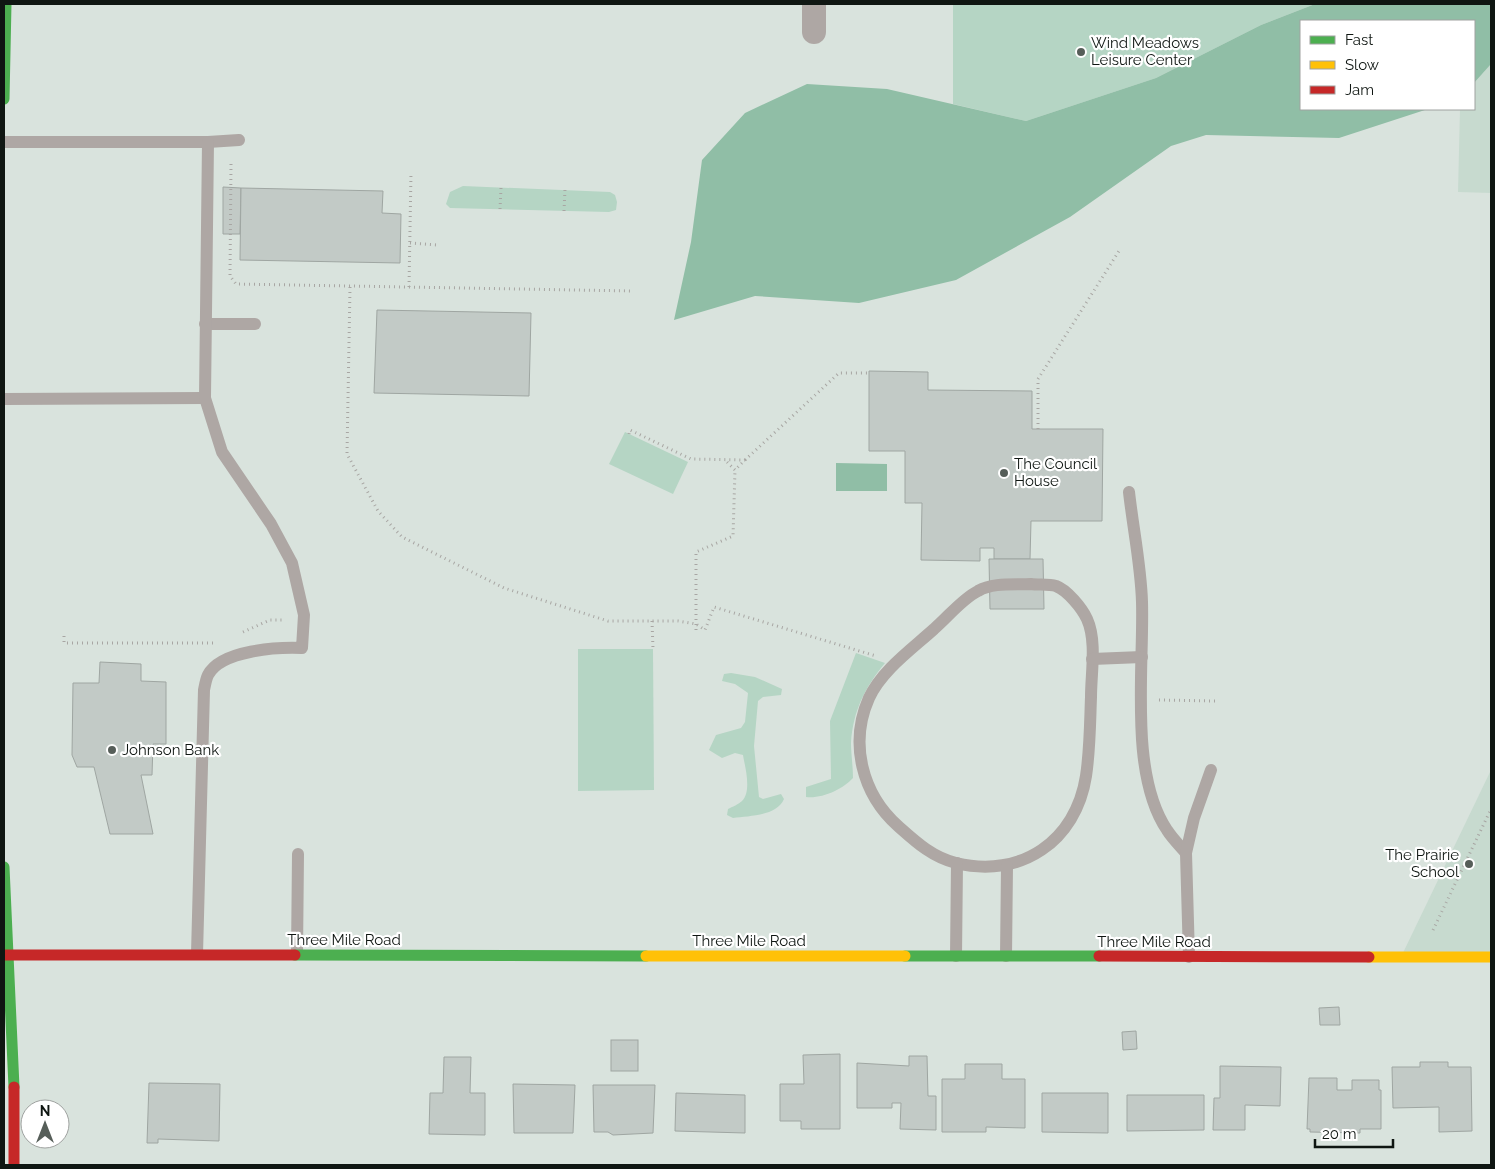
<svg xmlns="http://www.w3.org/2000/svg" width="1495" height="1169" font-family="Raleway,sans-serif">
<rect width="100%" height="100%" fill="#d9e3dd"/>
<!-- built -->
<g fill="#c7dacf">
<path d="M1491,64V193L1458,192L1460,109H1474V83Z"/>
<path d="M1491,770V957H1401Z"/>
</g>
<!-- green -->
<g fill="#b5d5c4">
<path d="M953,4H1315L1261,25L1156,78L1026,121L953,104Z"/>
<path d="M463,186L610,192L615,195L617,202L616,210L609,212L450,208L446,204L450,192Z"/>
<path d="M625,432L688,462L673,494L609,464Z"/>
<path d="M578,649H653L654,790L578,791Z"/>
<path d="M856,653L885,663C865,687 853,711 851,743C851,754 853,766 853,778C843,789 822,799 806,797V787L831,779L830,721Z"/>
<path d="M731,673L755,677L782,689L781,695L763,697L758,701L754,746L759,797L763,799L781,794L784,799C777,816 749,816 733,818L727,815L728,809C732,807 739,804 742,801C752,791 745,767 743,755L735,753L722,758L709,750L716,735L741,728L745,722L748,693L735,684L722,681L724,674Z"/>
</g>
<!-- water -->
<g fill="#90bea6">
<path d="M1315,4H1491V64L1474,83V21H1301V109H1428L1339,138L1206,135L1171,146L1070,217L956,280L859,303L755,296L674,320L691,242L702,160L745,113L807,84L887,89L1026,121L1156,78L1261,25Z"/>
<path d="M836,463L887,464V491H836Z"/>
</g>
<!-- building -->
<g fill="#c2cac6" stroke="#9fa6a2">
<path d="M223,187L241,188L240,234H223Z"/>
<path d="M241,188L383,191L382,213L401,214L400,263L240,260Z"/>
<path d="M377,310L531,313L529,396L374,393Z"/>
<path d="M869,371L928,372V390L1032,391V429H1103L1102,521H1031L1030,559H994V548H980V561L921,560L922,503H905V451H869Z"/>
<path d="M989,559H1043L1044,609H990Z"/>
<path d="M100,662L141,664V681L166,682V744H153L152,775H141L153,834H110L94,767H77L72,755L73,683H99Z"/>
<path d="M1339,1007L1340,1025H1320L1319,1008Z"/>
<path d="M1136,1031L1137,1049L1123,1050L1122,1032Z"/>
<rect x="611" y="1040" width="27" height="31"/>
<path d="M840,1054V1129H801V1121H780V1084H804L803,1055Z"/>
<path d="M909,1056H927L928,1096H936V1130L900,1129L901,1103H892V1108H857V1063L909,1066Z"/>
<path d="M444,1057H471L470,1093H485V1135L429,1134L430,1093H443Z"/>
<path d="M1420,1062H1448V1067H1471L1472,1131L1439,1132V1107L1393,1108L1392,1067H1420Z"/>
<path d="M965,1064H1002V1079H1025V1128L986,1127V1132H942V1079H965Z"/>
<path d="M1220,1066L1281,1067L1280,1106L1245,1105V1130H1213L1214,1098H1220Z"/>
<path d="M1309,1078H1337V1090H1352V1080H1379V1090H1381V1129H1360V1133L1310,1132V1129H1307Z"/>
<path d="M149,1083L220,1084L219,1141L158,1139V1143H147Z"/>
<path d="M513,1084L575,1085L573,1133H514Z"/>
<path d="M593,1085H655L653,1133L613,1135L608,1132H594Z"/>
<path d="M676,1093L745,1095V1133L675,1131Z"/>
<path d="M1042,1093H1108V1133L1042,1132Z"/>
<path d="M1127,1095H1204V1130L1127,1131Z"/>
</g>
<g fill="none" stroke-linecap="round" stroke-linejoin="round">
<!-- path -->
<g stroke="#a8a6a3" stroke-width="3" stroke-dasharray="1 4" stroke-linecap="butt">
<path d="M231,164L230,276L236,284L632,291"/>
<path d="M500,209L501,188"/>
<path d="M564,211L565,189"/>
<path d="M410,243L437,245"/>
<path d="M350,287L347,454L378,511L402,537L504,588L608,621H678L696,624L705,630L714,607L876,656"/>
<path d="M409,287L411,172"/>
<path d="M1038,429V379L1119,251"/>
<path d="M629,434L630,430L691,459L745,460L735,470L725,460"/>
<path d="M745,460L839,373H869"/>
<path d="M652,621L653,649"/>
<path d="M696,630V552L733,536L735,470"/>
<path d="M243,632L270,620H284"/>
<path d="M64,636V643H214"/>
<path d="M1159,700L1216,701"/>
<path d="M1433,930L1491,809"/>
</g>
<!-- lane -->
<g stroke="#aea7a4" stroke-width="12">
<path d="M4,142H208L239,140"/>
<path d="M205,324H255"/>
<path d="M4,399L205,398"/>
<path d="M1129,492C1133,528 1141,566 1142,602C1144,668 1129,774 1167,830C1172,838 1180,846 1186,853"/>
<path d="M1031,584C1038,585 1049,584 1056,586C1067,590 1082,608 1087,619C1097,641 1091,673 1091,697C1090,723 1090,750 1086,776C1076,841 1021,879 956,863C932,857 916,842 898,826C862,794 849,743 869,698C882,670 912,649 934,629C948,617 962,599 978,591C993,582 1015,585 1031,584Z"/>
<path d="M1092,659L1142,657"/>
<path d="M197,954L204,690C205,685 206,679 208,675C221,650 278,647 302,648L304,615L292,563L271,524L222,452L205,398L208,142"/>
<path d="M297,954L298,854"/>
<path d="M956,956L957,863"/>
<path d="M1006,956L1007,866"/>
<path d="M1189,957L1186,853L1194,818L1211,770"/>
</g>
<!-- street -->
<path stroke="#aea7a4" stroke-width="24" d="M814,4V32"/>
<!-- fast -->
<g stroke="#4caf50" stroke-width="11">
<path d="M4,99L6,4"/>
<path d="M4,867L14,1087"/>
<path d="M295,955L646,956"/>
<path d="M905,956H1099"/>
</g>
<!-- slow -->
<g stroke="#ffc107" stroke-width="11">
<path d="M646,956H905"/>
<path d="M1369,957H1491"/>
</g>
<!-- jam -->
<g stroke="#c62828" stroke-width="11">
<path d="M4,955H295"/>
<path d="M1099,956L1369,957"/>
<path d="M14,1087V1165"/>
</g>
</g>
<!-- markers -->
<g fill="#565e59" stroke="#fff" stroke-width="2">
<circle cx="1081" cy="52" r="5"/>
<circle cx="1004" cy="473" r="5"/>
<circle cx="112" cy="750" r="5"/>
<circle cx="1469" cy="864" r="5"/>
</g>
<g text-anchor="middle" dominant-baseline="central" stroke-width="4.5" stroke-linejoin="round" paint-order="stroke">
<!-- poi labels -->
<g font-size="15" fill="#0f1612" stroke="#fff" text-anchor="start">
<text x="1091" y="43">Wind Meadows<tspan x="1091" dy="17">Leisure Center</tspan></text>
<text x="1014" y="464">The Council<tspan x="1014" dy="17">House</tspan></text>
<text x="122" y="750">Johnson Bank</text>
<text x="1459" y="855" text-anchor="end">The Prairie<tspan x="1459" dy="17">School</tspan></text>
</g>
<!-- street labels -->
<g font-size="15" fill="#0f1612" stroke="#fff">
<text x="344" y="940">Three Mile Road</text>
<text x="749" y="941">Three Mile Road</text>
<text x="1154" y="942">Three Mile Road</text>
</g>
</g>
<!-- border -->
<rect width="1495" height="1169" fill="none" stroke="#0f1612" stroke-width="10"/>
<!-- legend -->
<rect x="1300" y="20" width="175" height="90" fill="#ffffff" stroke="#9fa2a0"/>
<rect x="1310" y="36" width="25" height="8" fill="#4caf50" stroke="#9fa2a0"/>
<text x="1345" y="45" font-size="15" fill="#0f1612">Fast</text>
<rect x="1310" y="61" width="25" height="8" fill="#ffc107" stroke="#9fa2a0"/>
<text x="1345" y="70" font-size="15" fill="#0f1612">Slow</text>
<rect x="1310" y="86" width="25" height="8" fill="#c62828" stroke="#9fa2a0"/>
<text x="1345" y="95" font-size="15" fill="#0f1612">Jam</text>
<!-- north arrow -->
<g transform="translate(45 1124)"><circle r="24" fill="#ffffff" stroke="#9fa2a0"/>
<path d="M0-4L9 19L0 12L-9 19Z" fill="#565e59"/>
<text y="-8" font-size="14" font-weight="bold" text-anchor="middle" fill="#0f1612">N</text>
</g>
<!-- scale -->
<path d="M1315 1139v8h78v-8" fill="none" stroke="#0f1612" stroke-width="2.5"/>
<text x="1322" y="1139" font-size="15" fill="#0f1612" stroke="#ffffff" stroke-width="4" paint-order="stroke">20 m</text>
</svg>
